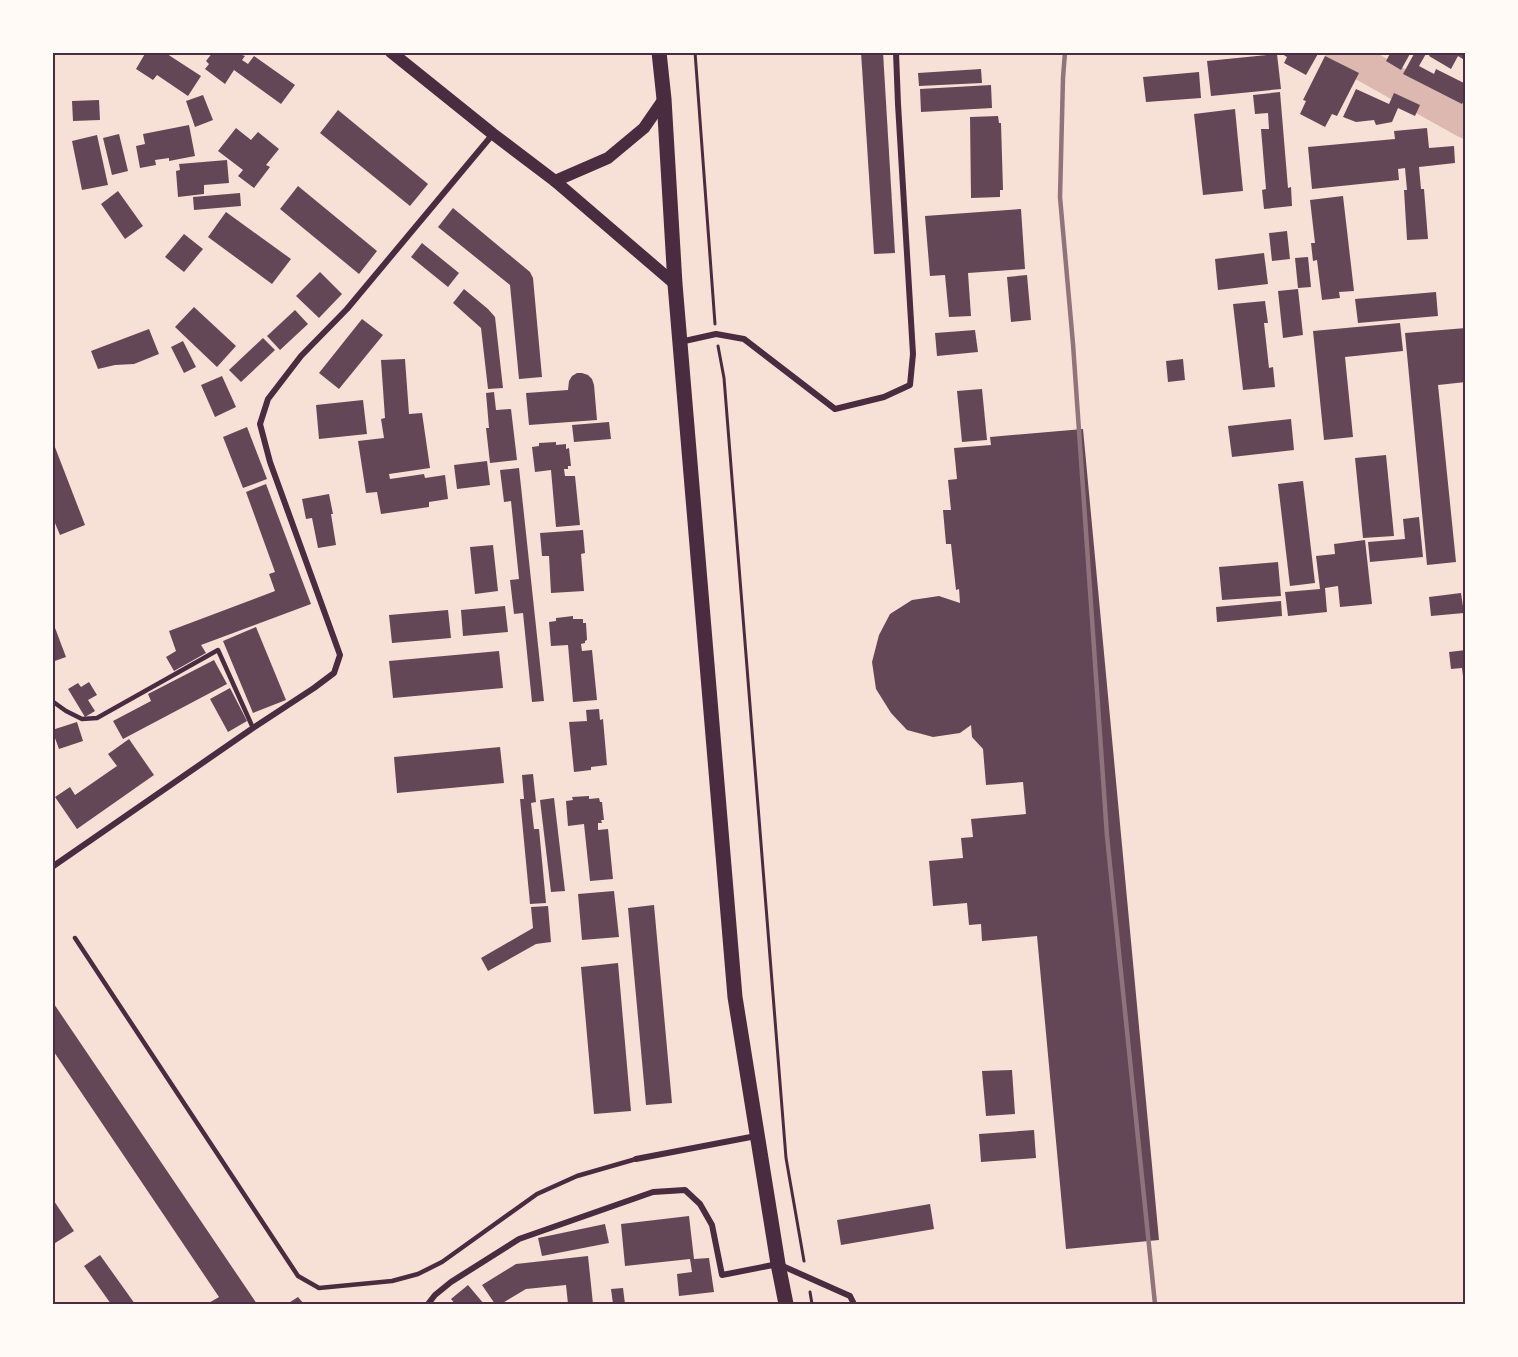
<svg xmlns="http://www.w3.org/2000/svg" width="1518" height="1357" font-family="Lato,sans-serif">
<rect width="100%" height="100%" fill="#f7e1d7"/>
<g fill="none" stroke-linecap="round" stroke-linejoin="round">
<!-- river -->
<path stroke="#dcb8b0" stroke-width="33" d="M1341,52L1466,122"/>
</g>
<!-- building -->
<g fill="#644757">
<path d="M146,52H164L201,76L188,96L157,75L153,80L136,69Z"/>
<path d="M213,52H244L242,55L245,56L242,60L248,64L254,56L295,85L281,104L234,70L225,84L205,69L209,64L206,61Z"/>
<path d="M861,52H883L895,253L874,254Z"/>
<path d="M1279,52H1319L1306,75L1284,63L1287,57Z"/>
<path d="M1391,52H1411L1401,70L1386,61Z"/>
<path d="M1415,52H1427L1419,66L1434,74L1436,69L1466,84V97L1462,104L1403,74Z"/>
<path d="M1431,52H1466V61L1458,56L1451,69L1429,56Z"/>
<path d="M1277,54L1281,89L1211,96L1207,61Z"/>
<path d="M1325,56L1359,73L1337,116L1332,114L1325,127L1300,114L1306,101L1303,100Z"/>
<path d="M981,69L982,83L919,86L918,73Z"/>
<path d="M1199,72L1201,98L1146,102L1143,77Z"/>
<path d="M991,85L992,108L921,112L920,89Z"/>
<path d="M1356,89L1389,104L1394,93L1420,105L1415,116L1398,108L1392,122L1376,125L1374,120L1356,122L1343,117Z"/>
<path d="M1280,92L1288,188L1291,187L1292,206L1264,209L1262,190L1266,189L1261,129H1269L1268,113L1255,114L1253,95Z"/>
<path d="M203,95L213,120L195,127L186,101Z"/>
<path d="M99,100L100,120L73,121L72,101Z"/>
<path d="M1235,109L1243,191L1203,195L1194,114Z"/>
<path d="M338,110L428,184L410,206L320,133Z"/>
<path d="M998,116L999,123H1001L1003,190H1000V197L971,198L970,117Z"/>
<path d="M189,125L195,156L169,161V158L155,160L156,165L140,168L136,146L145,144L143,134Z"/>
<path d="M236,128L251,140L258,132L279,149L266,165L270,167L254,188L238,176L243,170L218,151Z"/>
<path d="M1427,128L1429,148L1454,146L1455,163L1419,167L1421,189H1424L1428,239L1407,240L1404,190H1407L1405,168L1398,169L1399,180L1312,189L1308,147L1395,139L1394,131Z"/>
<path d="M119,134L128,171L112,175L103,138Z"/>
<path d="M97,135L108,185L82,190L72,141Z"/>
<path d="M227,160L229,183L204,185V194L178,197L176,171L180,170L179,164Z"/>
<path d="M298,186L377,251L359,274L280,209Z"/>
<path d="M118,191L143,226L125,239L101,204Z"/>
<path d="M240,193L241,206L194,210L193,197Z"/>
<path d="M1343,196L1354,291L1339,292L1340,298L1322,300L1317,260L1313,261L1311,243H1315L1310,200Z"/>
<path d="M453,208L530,272L533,278L542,377L519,379L510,285L438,227Z"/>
<path d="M1021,209L1025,269L968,273L971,316L949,317L945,275L930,276L925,216Z"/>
<path d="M226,212L291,259L272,284L208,237Z"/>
<path d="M1287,231L1290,259L1272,261L1269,233Z"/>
<path d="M184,234L203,249L184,272L165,257Z"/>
<path d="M422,243L459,273L448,287L411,257Z"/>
<path d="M1264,253L1268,284L1218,290L1215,259Z"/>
<path d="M1308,257L1311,287L1298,288L1295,258Z"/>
<path d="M320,272L342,294L319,318L296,296Z"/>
<path d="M1027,275L1031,320L1011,322L1007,277Z"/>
<path d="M464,289L488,309L495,317L503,388L488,389L481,328L453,303Z"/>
<path d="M1298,289L1303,335L1283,338L1278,291Z"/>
<path d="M1436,292L1438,316L1358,323L1355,299Z"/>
<path d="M1265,301L1268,323H1264L1269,368L1273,367L1275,387L1243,390L1233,304Z"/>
<path d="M194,307L236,346L217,367L175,327Z"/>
<path d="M295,310L308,324L280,350L267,336Z"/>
<path d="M362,319L383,335L339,389L319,373Z"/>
<path d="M1400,323L1403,351L1345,357L1353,437L1324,440L1313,331Z"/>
<path d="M1466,328V382L1438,385L1456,562L1427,565L1405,333Z"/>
<path d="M149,329L159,354L134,364L115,365L98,369L91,351Z"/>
<path d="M975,330L978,352L937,356L935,333Z"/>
<path d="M263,338L275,350L241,382L229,370Z"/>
<path d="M183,341L196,367L184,373L171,347Z"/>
<path d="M405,359L409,414L422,413L430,468L389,474L390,479L424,474L425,478L445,475L448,499L429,502V507L381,514L377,492L366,493L358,441L384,438L381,419L385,418L381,360Z"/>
<path d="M1183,359L1185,380L1168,382L1166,361Z"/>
<path d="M577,373H582L588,375L592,379L594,385L597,420L529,425L526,393L568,390L569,381L572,376Z"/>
<path d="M222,376L236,407L215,417L201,385Z"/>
<path d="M982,389L987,440L962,442L957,391Z"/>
<path d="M494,392L496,410L511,409L517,460L490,463L486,428H489L486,393Z"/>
<path d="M363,400L367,434L319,439L316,405Z"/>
<path d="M1291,419L1294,450L1232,457L1228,426Z"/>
<path d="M609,422L611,439L574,442L572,425Z"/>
<path d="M247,427L267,479L243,488L223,437Z"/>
<path d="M1083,429L1159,1240L1066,1249L1037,936L982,941L981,924L969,925L967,903L933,906L929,861L963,858L961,838L973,837L971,819L1026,814L1023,782L986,785L983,749L972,737L971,725L960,733L933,737L907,730L891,713L876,689L872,662L879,635L890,614L912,600L939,596L960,603L959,589L956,590L951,544H946L943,510H951L948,480L957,479L954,448L991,445L990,437Z"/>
<path d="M53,442L85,525L60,535L52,516Z"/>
<path d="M556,442V445L566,444V449L569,448L571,466H568V469H564L565,476H575L580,525L556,527L551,470L535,472L532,447L539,446V443Z"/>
<path d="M1386,455L1394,536L1363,538L1355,458Z"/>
<path d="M487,461L490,485L457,489L454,465Z"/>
<path d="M519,468L544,701L532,702L523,613L514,614L510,580L519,579L511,501L504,502L500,470Z"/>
<path d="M1303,481L1315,583L1290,586L1278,484Z"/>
<path d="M266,484L311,604L201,645L206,653L174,671L166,657L176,651L169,631L275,591L269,574L275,572L246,492Z"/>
<path d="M329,494L333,514H331L336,545L318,548L312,518L306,519L302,499Z"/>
<path d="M1419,517L1423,557L1370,562L1368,542L1405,539L1403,519Z"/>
<path d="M583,530L585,553L581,554L584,591L551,593L549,556H542L540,533Z"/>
<path d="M1365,540L1372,604L1340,607L1338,586L1325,588L1327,612L1288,616L1285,592L1320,589L1316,556L1335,554L1334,544Z"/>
<path d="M493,545L498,591L475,594L470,547Z"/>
<path d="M1278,562L1281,596L1222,600L1219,567Z"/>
<path d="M1461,593L1464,613L1431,616L1429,597Z"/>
<path d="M1281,601L1282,616L1217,622L1216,607Z"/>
<path d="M505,606L508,632L463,636L461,610Z"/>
<path d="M448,610L451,638L392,643L389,615Z"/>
<path d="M573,616V619H583V623H586L587,640L585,641V643L581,644L582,651L592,650L597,700L573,702L568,645L551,646L549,622L556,621V618Z"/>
<path d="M52,620L66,657L52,662Z"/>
<path d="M256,627L286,700L253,713L223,641Z"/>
<path d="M1466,650V676H1463L1462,668L1451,669L1449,652Z"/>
<path d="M499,651L503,688L393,698L389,661Z"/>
<path d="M214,660L227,684L123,739L113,721L151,701L148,694Z"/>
<path d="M89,682L97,695L88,700L95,711L85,717L68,689L78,683L81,687Z"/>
<path d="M230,688L247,721L228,732L210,699Z"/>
<path d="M599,709L600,720L603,719L607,765L591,767V770L574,772L569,722L587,721L586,710Z"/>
<path d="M77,722L83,741L59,749L52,730Z"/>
<path d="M129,739L154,775L77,829L55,797L70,787L75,795L117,766L108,754Z"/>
<path d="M500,747L504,783L397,793L394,757Z"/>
<path d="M533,774L536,802L531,803L534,829H539L546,903L530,904L520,799H524L522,775Z"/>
<path d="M589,796V799L599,798L600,802H602L604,820H601L602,823H598V830L608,829L613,879L590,881L584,824L568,826L566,801L573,800L572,797Z"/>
<path d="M554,798L565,891L551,892L540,800Z"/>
<path d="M614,891L619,937L582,940L578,894Z"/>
<path d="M654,905L672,1103L646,1105L628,908Z"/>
<path d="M548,906L551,942L536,944L488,971L481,958L533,928L531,907Z"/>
<path d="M618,963L631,1111L594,1114L581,967Z"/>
<path d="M52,1001L257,1304H207L219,1297L52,1049Z"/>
<path d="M1012,1070L1015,1114L986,1116L982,1071Z"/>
<path d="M1034,1130L1036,1158L981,1162L979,1134Z"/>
<path d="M52,1198L74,1231L52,1245Z"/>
<path d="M930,1204L934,1229L841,1245L837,1220Z"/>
<path d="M689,1216L694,1259L709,1258L714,1292L679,1296L677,1274L692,1272L690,1259L625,1266L621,1224Z"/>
<path d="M605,1224L609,1243L542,1256L538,1238Z"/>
<path d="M100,1255L135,1304H111L84,1266Z"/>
<path d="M588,1256L593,1304H568L566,1285L526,1289L501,1304H495L482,1285L516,1264Z"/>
<path d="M468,1285L484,1304H455L451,1299Z"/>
<path d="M623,1288L625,1304H613L611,1289Z"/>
<path d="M298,1297L304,1304H287Z"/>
</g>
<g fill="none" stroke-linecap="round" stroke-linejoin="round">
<!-- path -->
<g stroke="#4a2c40" stroke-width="3">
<path d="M695,52L715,324"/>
<path d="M718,346L724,378L786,1158L804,1261"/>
<path d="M810,1292L812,1304"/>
</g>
<!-- service -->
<g stroke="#4a2c40" stroke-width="4.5">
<path d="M52,701L66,711L82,719L97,718L218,650L253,728"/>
<path d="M75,938L298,1276L319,1288L392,1281L418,1274L442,1262L537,1194L577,1176L636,1159"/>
</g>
<!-- minor -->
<g stroke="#4a2c40" stroke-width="6">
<path d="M680,342L716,334L744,339L835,409L884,397L910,385L913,354L898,104L896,52"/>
<path d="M52,867L253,728L314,688L334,673L340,655L270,462L260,424L268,399L301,356L347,309L493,134"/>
<path d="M636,1159L756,1136"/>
<path d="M428,1304L435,1295L451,1282L519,1239L653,1192L685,1190L700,1204L712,1225L722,1275L778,1264L850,1296L854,1304"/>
</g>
<!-- secondary -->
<g stroke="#4a2c40" stroke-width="12">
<path d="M391,52L493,134L555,181L675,284"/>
<path d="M555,181L608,158L644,128L664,99"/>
</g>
<!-- trunk -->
<path stroke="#4a2c40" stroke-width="15" d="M659,52L664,99L675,284L735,997L778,1264L786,1304"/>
<!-- rail -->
<path stroke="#8f747c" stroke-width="4.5" d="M1065,52L1063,78L1060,197L1073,344L1107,836L1155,1304"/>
</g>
<!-- border -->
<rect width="1518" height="1357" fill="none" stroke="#fffaf5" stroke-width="108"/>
<rect x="54" y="54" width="1410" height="1249" fill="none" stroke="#4a2c40" stroke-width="2"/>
</svg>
